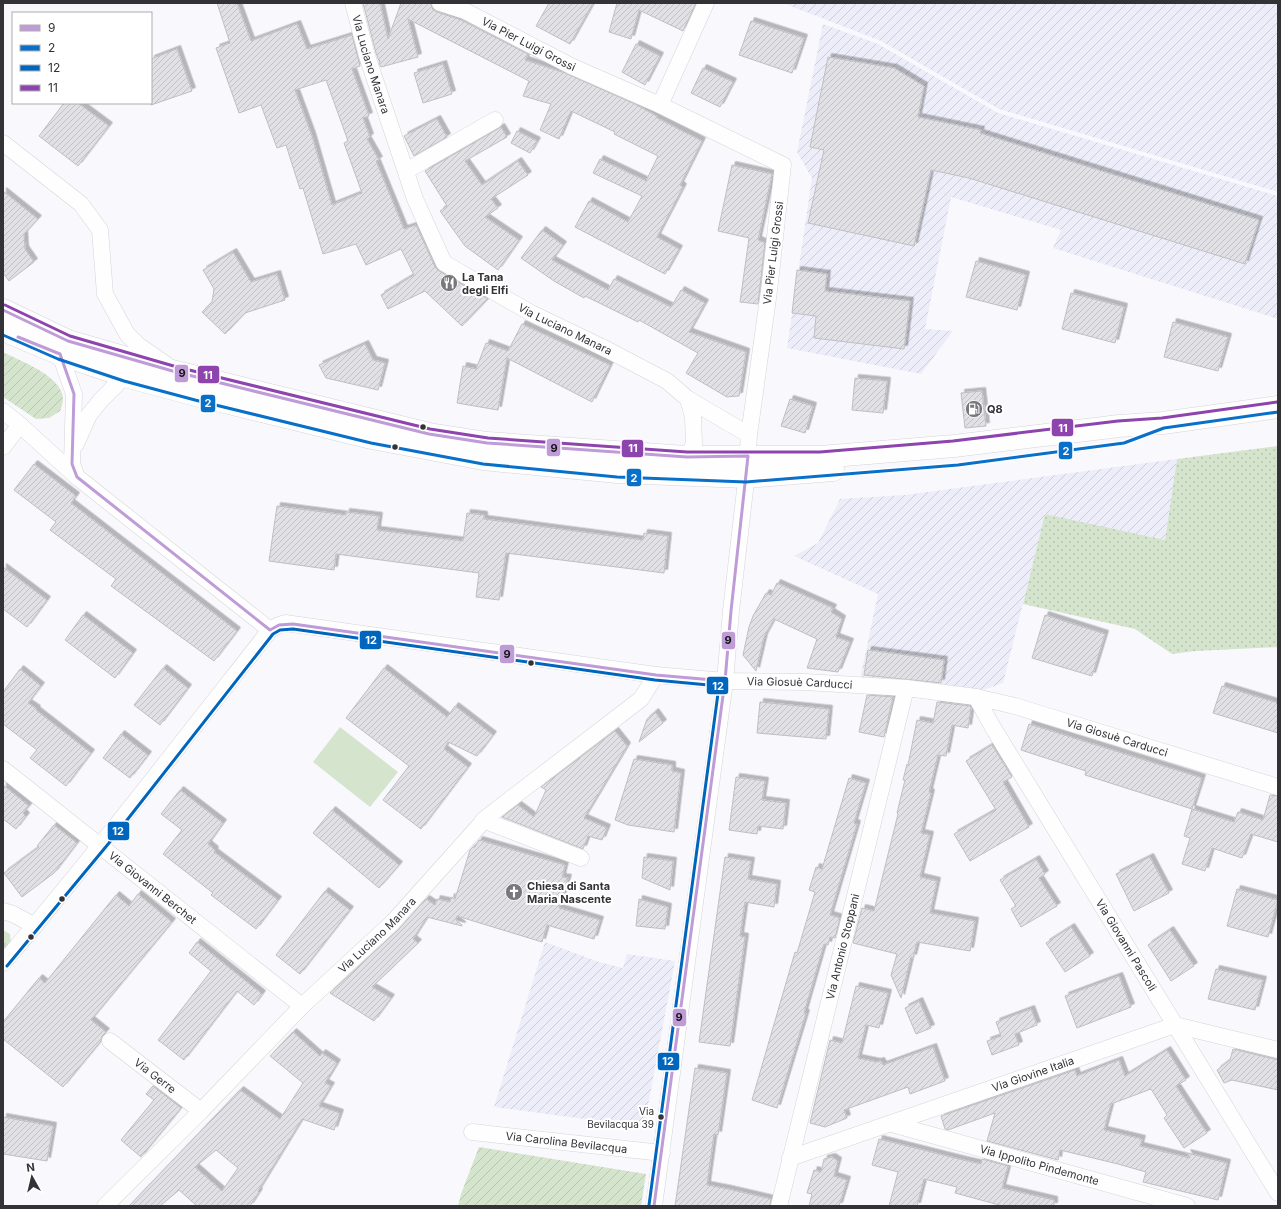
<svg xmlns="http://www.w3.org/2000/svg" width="1281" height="1209" font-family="Inter,sans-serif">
<defs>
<pattern id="industrial-furrows" width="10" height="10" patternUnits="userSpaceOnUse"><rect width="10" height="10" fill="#ededfa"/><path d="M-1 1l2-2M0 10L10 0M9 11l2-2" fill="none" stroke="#ccccd7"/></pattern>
<pattern id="grass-dots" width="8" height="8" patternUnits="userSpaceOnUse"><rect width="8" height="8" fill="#d5e5cd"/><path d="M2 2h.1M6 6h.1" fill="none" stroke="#b7c5b1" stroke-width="1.8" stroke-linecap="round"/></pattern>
<pattern id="park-tufts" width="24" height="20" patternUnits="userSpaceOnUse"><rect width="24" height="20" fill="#d5e5cd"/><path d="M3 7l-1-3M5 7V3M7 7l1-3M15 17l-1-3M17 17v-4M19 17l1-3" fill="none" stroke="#b7c5b1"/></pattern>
<pattern id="garden-furrows" width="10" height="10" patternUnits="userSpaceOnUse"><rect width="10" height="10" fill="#d5e5cd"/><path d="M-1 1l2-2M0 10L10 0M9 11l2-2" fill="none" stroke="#b7c5b1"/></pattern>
<pattern id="building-hatch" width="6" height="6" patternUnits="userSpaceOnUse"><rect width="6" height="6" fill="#e1e0e5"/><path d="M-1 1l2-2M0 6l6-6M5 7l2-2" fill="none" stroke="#c2c1c5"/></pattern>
<filter id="shadow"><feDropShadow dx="3.5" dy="-3.5" stdDeviation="0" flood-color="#0004"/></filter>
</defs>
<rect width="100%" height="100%" fill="#f8f8fd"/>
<!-- industrial -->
<g fill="url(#industrial-furrows)">
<path d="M783,3H1278V192L999,109L881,41Z"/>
<path d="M823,24L878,44L998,113L1278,196V319L1053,248L1061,230L951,197L925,329L953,331L921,374L787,348L812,178L797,152Z"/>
<path d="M1177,459L1165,540L1045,515L1003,683L986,689L967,692L860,679L878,594L794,556L818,543L840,499L905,495Z"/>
<path d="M545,942L599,962L623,968L627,954L675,961L644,1127L494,1107Z"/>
</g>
<!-- grass -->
<path fill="url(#grass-dots)" d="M1278,446V647L1196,651L1172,654L1135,629L1023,604L1045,514L1165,540L1177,459Z"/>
<!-- park -->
<path fill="url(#park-tufts)" d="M3,930L10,934L11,944L3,953Z"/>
<!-- garden -->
<g fill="url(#garden-furrows)">
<path d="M3,352C20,361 63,376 63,399C63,403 61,408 60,411L49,418L36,419L3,397Z"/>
<path d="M479,1147L646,1174L641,1206H458L461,1194Z"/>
</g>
<!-- pitch -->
<path fill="#d5e5cd" d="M340,727L398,772L370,807L313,762Z"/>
<!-- building -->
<g fill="url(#building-hatch)" stroke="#bfbfc3" fill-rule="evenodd" filter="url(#shadow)">
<path d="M217,3H237L251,41L297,24L307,49L352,35L360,66L352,69L369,116L363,118L370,137L367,139L379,160L376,161L404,229L416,225L435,267L439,271L488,299L462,326L425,291L388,309L381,295L414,275L401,249L366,265L356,244L323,254L303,188L300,189L286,145L277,148L261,105L239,113L216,48L230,43ZM326,80L348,141L344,143L362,193L332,205L312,136L295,90Z"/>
<path d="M363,3H380L388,39L401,3H429L431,4L433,10L437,12L461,20L528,54L525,60L565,73L635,104L658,117L657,118L702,141L680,185L683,187L657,237L679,249L665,274L575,227L589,201L628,222L642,196L593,173L600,159L646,181L658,156L614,134L615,132L571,111L559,139L540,130L551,104L523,96L529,81L408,19L418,57L381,67L379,63L380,60L379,61L376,53Z"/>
<path d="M549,3H593L570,44L536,26Z"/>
<path d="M617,3H696L683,31L639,10L631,39L609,32Z"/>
<path d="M751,21L804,38L792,73L739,55Z"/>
<path d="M636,44L660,56L645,85L622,72Z"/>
<path d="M177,49L192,91L151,105V59Z"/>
<path d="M828,57L894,68L924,86L918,117L981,130L980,133L1259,220L1245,264L969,178L931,170L914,246L808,223L824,150L810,147Z"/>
<path d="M443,64L452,94L423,103L414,73Z"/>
<path d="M703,68L733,82L720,107L691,93Z"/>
<path d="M64,103H78L109,126L78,166L39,136Z"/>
<path d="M437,119L447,137L414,156L404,136Z"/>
<path d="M501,127L507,137L465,161L482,185L518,161L528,175L491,199L498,208L485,217L519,240L498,270L465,246L440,211L447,206L425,171Z"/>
<path d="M517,131L537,141L530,153L511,143Z"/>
<path d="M732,165L772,174L758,240L765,243L758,304L740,302L749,238L718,231Z"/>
<path d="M3,191L38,219L24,234L25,249L34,262L9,281L3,273Z"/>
<path d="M542,230L563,245L552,260L608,290L614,279L671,307L681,290L705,303L689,332L746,352L739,396L727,397L686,373L698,353L639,320L638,322L585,296L584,298L554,281L521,258Z"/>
<path d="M233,252L251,282L277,274L285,300L245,313L225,334L202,312L212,302L214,289L203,270Z"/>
<path d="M976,261L1026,275L1017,310L966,297Z"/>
<path d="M797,270L827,274L825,291L910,301L904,349L814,338L816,316L792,313Z"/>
<path d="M1071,293L1124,307L1115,343L1062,329Z"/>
<path d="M1173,322L1228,337L1218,371L1164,357Z"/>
<path d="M522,324L610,365L592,402L507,358L498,410L457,403L463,366L476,369L486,343L508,351Z"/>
<path d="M365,344L373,360L385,363L378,390L326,378L319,365Z"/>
<path d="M855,378L887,381L883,413L852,410Z"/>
<path d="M982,391L986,426L965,428L961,393Z"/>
<path d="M790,399L813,406L805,433L781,426Z"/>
<path d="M34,464L76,496L71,503L237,631L214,661L111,586L116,579L50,530L56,522L14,490Z"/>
<path d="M277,506L346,515V512L379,516L377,530L463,541L467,513L484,515V519L643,540L644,533L668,536L664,573L506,553L499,600L476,597L479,573L336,554L334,570L269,561Z"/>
<path d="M3,567L47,600L27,627L3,609Z"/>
<path d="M777,583L833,608L831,612L842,619L836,637L850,642L838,672L807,668L817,639L774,619L764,637L756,671L743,655L749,627L753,616L766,593L771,595Z"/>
<path d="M83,615L133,653L115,678L65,640Z"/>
<path d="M1045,615L1105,634L1092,676L1032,658Z"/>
<path d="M868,650L944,660L941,683L864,675Z"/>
<path d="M163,668L188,688L160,725L134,705Z"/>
<path d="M384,668L447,717L455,706L493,735L477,756L448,742L444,749L468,767L421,829L383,800L409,766L346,718Z"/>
<path d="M20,669L41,686L28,703L37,709L36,710L91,753L66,786L30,758L37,750L3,724V692Z"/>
<path d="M1222,686L1278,703V733L1213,713Z"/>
<path d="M867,695L893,697L884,737L859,732Z"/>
<path d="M760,702L829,709L826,739L757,733Z"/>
<path d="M937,702L970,706L971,708L968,728L952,725L946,756L938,755L929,792L931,793L921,833L930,835L920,877L937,881L930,913L975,921L970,951L917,942L913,958L911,957L901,998L891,975L897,954L853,943L862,908L874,911L898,814L897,813L905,780H903L907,764L908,765L917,720L933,723Z"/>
<path d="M655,712L663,723L639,742L647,719Z"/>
<path d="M1029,724L1202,778L1192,809L1085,775L1086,771L1021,750Z"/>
<path d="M615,731L627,746L584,818L607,828L602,840L588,836L583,849L502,817L518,805L534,817L546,790L541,787Z"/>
<path d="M121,734L148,755L130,778L103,758Z"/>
<path d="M992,745L1012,777L1003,782L1029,827L970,861L954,834L996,810L966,761Z"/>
<path d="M634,759L672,765V771L681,773L674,832L628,825L615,820Z"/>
<path d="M736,777L765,781L762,800L786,803L783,829L758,826L757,834L729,830Z"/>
<path d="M849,778L866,783L854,823L857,824L830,915L840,918L835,938L830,937L828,945L824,944L804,1013H806L777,1108L752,1100L795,952L797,953L815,892L809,890L816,867L822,869Z"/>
<path d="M3,785L29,806L23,813L26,816L16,829L3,819Z"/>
<path d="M180,790L223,823L208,844L215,850L214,852L278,900L256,929L211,895L213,893L163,854L182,830L161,814Z"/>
<path d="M1270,795L1278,796V842L1251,834L1242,858L1212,848L1205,871L1182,864L1190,838L1184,836L1192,809L1234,822L1238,812L1263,820Z"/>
<path d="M332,810L399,865L379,888L313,833Z"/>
<path d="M54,825L77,843L54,873L22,897L4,873L39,847L37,846Z"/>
<path d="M479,840L565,865L562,877L568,878L559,908L600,920L594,939L547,925L542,942L457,916L456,920L462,925V926L427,917L413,939L418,943L372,987L391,998L374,1021L330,993L399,929L426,899L435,905L437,899L450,902L451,897L455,899L470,850L473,847H475Z"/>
<path d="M644,857L673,861L670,890L642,878Z"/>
<path d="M725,857L751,861L748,879L777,884L774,907L745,902L740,936L745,937L730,1046L699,1042Z"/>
<path d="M1150,857L1169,893L1134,911L1116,874Z"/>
<path d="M1036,859L1045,874L1039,878L1057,906L1021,927L1011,909L1016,906L1000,880Z"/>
<path d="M1237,889L1278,900L1268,937L1227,926Z"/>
<path d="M325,891L350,910L300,974L276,955Z"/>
<path d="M138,894L172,922L91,1020L106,1032L102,1036L101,1041L63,1087L3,1039V1022L39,978L45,983L116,895L129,906Z"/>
<path d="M639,899L668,907L665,929L636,926Z"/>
<path d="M1071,927L1090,956L1065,972L1046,943Z"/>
<path d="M1170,930L1194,966L1171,981L1148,945Z"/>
<path d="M197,942L262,994L254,1005L237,991L184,1060L158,1040L211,971L189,953Z"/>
<path d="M1216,969L1263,980L1255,1010L1208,999Z"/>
<path d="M1119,976L1131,1007L1077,1028L1065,996Z"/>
<path d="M856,986L888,993L879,1028L866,1025L858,1058L877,1062L881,1061L883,1065L933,1047L945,1081L910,1094L908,1087L844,1110L847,1118L825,1127L810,1123L830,1040L842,1043Z"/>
<path d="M919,1001L931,1028L916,1034L905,1008Z"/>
<path d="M1031,1009L1037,1025L1015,1034L1019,1045L992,1055L987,1041L1001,1036L996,1022Z"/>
<path d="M293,1032L320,1056L322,1053L337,1063L325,1083L331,1086L319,1106L340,1113L334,1130L302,1119L258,1191L259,1192L250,1206H197L179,1190L160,1206H129L240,1090L280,1119L303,1083L270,1056ZM216,1150L238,1168L222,1191L195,1167Z"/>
<path d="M1233,1049L1278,1060V1090L1232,1080L1224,1083L1217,1070L1230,1060Z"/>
<path d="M1167,1050L1186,1080L1176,1086L1207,1133L1184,1148L1164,1118L1167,1115L1151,1089L1111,1104L1104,1130L1142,1139L1140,1146L1190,1158L1187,1153L1227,1163L1218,1200L1143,1182L1146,1172L1118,1164L1060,1150L1058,1160L987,1141L995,1113L948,1130L945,1129L941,1116L1075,1070L1077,1076L1119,1060L1125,1076Z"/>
<path d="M695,1068L727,1073L718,1135L714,1134L707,1185L728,1189L771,1199L770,1206H675Z"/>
<path d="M153,1086L181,1108L141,1157L121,1140L154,1100L146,1094Z"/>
<path d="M3,1117L53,1126L47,1161L3,1154Z"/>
<path d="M879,1139L963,1160L981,1164L982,1159L1008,1166L1002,1188L1054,1200V1206H1003L955,1193L957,1187L924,1179L917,1206H889L898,1172L872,1165Z"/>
<path d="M832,1157L838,1161L834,1176L847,1180L839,1206H809L812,1194L807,1193L814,1170L821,1172L824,1159Z"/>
</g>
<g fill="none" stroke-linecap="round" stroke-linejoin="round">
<defs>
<g id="street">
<path id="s1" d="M353,3L367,56L415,199L444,263L531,313L608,350L667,381L688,399L693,417L694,444L687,457"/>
<path id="s2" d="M440,3L465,11L571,66L660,105L783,165L769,291L749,435L745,490L731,611L725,681L654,1206"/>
<path d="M660,105L706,3"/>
<path d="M3,143L81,204L100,230L105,294L127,334L138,345L167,365"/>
<path d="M406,171L495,120"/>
<path d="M60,354L74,394L72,464L77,477"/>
<path d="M688,399L749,435"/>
<path d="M3,411L20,425L77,477L270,630"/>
<path d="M76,444L89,415L101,400L125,376"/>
<path d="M3,447L20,425"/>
<path id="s3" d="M976,697L992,726L1278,1193"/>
<path id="s4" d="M3,769L302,1006"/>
<path d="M483,820L581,858"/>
<path d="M3,911L13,914L35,926"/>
<path id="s5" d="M3,963C95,855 182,742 270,630L279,625L285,623L656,675L725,681L805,682L906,688L976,697L1015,706L1278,787"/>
<path id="s6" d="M110,1041L201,1111"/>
<path id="s7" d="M892,1124L1187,1206"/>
<path id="s8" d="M472,1132L662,1153"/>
<path id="s9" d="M790,1158L1175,1025L1278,1050"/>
<path id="s10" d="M105,1206L201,1111L302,1006L393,922L487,817L641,699L656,675"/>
<path id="s11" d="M779,1206L906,688"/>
</g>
<g id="secondary">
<path d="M3,310L68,341L176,372L429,434L487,443L687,457H820L954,446L1119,426L1163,423L1278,407"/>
<path d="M3,330L60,354L125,376L196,395L372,438L483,459L617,472L746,477L833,470"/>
</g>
</defs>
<!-- street casing -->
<use href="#street" stroke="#d5d5d8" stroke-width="17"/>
<!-- secondary casing -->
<use href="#secondary" stroke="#d5d5d8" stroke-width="23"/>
<!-- street -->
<use href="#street" stroke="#fefeff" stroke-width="16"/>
<!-- secondary -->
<use href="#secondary" stroke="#fefeff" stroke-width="22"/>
<defs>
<g id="bus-1">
<path d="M3,310L68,341L176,372L429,434L487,443L687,457L748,456L731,611L725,681L654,1206"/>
<path d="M18,337L60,354L74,394L72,464L77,477L270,630L279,625L293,624L656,675L725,681"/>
</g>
<path id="bus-2" d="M3,335L58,359L124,381L195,400L371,443L483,464L617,477L746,482L958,465L1124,443L1164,428L1278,412"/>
<path id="bus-3" d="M7,966L109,843L273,634L280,630L293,629L655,680L719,686L649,1205"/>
<path id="bus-4" d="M5,305L70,336L177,367L430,429L488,438L687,452H820L953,441L1118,421L1162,418L1277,402"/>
</defs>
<!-- bus-1 casing -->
<use href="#bus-1" stroke="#fff" stroke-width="6"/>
<!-- bus-2 casing -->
<use href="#bus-2" stroke="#fff" stroke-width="6"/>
<!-- bus-3 casing -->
<use href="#bus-3" stroke="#fff" stroke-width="6"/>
<!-- bus-4 casing -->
<use href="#bus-4" stroke="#fff" stroke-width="6"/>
<!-- bus-1 -->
<use href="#bus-1" stroke="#bf9cd8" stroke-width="3"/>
<!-- bus-2 -->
<use href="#bus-2" stroke="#0970ca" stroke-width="3"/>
<!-- bus-3 -->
<use href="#bus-3" stroke="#0065bd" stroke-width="3"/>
<!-- bus-4 -->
<use href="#bus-4" stroke="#8e44ad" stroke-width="3"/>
</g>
<!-- icons -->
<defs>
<symbol id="restaurant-disc" viewBox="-11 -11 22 22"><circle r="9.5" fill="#78787c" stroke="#fff"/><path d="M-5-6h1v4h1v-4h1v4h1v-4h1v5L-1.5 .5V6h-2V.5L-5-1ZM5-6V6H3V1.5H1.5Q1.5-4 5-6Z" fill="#fff"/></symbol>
<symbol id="fuel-disc" viewBox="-11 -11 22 22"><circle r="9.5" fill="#78787c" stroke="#fff"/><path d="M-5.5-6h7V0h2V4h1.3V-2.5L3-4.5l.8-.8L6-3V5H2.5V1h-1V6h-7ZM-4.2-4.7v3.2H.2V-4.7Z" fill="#fff"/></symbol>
<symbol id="church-disc" viewBox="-11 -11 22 22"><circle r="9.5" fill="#78787c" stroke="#fff"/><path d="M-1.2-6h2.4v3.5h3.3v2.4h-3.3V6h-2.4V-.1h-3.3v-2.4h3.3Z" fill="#fff"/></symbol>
</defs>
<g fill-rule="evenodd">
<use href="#restaurant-disc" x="439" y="273" width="20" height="20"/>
<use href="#fuel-disc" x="964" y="399" width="20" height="20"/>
<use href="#church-disc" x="504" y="882" width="20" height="20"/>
</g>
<!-- markers -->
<g fill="#333337" stroke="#fff" stroke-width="1.5">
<circle cx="423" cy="427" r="3.5"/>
<circle cx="395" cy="447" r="3.5"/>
<circle cx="531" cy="663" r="3.5"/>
<circle cx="62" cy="899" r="3.5"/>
<circle cx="31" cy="937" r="3.5"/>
<circle cx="661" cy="1117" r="3.5"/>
</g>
<g text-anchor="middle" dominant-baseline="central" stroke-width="4" stroke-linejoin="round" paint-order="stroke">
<!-- bus labels -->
<g font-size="10" fill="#333337" stroke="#fff" text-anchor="end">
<text x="654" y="1111">Via<tspan x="654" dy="13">Bevilacqua 39</tspan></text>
</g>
<!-- street labels -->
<g font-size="11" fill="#333337" stroke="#fff">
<text stroke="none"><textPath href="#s2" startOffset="98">Via Pier Luigi Grossi</textPath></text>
<text stroke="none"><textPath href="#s1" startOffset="64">Via Luciano Manara</textPath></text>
<text transform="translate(773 253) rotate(-83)">Via Pier Luigi Grossi</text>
<text stroke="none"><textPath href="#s1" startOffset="414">Via Luciano Manara</textPath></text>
<text stroke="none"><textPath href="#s5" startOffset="962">Via Giosuè Carducci</textPath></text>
<text stroke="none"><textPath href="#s5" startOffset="1286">Via Giosuè Carducci</textPath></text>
<text stroke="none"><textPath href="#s4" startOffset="191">Via Giovanni Berchet</textPath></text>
<text stroke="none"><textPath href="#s10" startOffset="384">Via Luciano Manara</textPath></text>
<text stroke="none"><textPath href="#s3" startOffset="290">Via Giovanni Pascoli</textPath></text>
<text stroke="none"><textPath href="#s11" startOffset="267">Via Antonio Stoppani</textPath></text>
<text stroke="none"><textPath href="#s9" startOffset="257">Via Giovine Italia</textPath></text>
<text stroke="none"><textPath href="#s6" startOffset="57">Via Gerre</textPath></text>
<text stroke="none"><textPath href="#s8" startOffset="95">Via Carolina Bevilacqua</textPath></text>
<text stroke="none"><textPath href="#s7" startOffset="153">Via Ippolito Pindemonte</textPath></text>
</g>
<!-- poi labels -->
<g font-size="11" font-weight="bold" fill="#333337" stroke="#fff" text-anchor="start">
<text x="462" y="277">La Tana<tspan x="462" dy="13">degli Elfi</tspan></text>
<text x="987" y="409">Q8</text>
<text x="527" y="886">Chiesa di Santa<tspan x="527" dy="13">Maria Nascente</tspan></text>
</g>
</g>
<g stroke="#fff" stroke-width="1.5">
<rect x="174" y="364" width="15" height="19" rx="4" fill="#bf9cd8"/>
<rect x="197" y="365" width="23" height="19" rx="4" fill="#8e44ad"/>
<rect x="200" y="394" width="16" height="19" rx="4" fill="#0970ca"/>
<rect x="1051" y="418" width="23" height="19" rx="4" fill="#8e44ad"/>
<rect x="546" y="438" width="15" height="19" rx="4" fill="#bf9cd8"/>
<rect x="621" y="439" width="23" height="19" rx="4" fill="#8e44ad"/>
<rect x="1058" y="441" width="15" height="19" rx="4" fill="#0970ca"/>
<rect x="626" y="468" width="16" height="19" rx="4" fill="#0970ca"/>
<rect x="359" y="630" width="23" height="20" rx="4" fill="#0065bd"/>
<rect x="721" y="631" width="15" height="19" rx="4" fill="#bf9cd8"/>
<rect x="499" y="644" width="16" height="20" rx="4" fill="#bf9cd8"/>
<rect x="706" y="676" width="23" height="19" rx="4" fill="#0065bd"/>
<rect x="107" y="821" width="23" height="20" rx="4" fill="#0065bd"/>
<rect x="672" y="1008" width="15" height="19" rx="4" fill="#bf9cd8"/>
<rect x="657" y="1052" width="23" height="19" rx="4" fill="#0065bd"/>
</g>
<g font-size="11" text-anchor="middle" font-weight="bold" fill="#fff">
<text x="208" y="379">11</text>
<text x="208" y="407">2</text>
<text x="1063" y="432">11</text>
<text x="633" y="452">11</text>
<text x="1066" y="455">2</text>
<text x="634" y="482">2</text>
<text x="371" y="644">12</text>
<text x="718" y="690">12</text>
<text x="118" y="835">12</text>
<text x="668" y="1065">12</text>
</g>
<g font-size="11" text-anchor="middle" font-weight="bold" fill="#111">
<text x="182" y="377">9</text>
<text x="554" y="452">9</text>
<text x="728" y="644">9</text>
<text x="507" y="658">9</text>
<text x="679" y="1021">9</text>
</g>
<!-- border -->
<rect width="1281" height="1209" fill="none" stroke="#333337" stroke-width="8"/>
<!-- legend -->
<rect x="12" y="12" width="140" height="92" fill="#ffffff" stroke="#adadaf"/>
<rect x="20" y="25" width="20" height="6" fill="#bf9cd8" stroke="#adadaf"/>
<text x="48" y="32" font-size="12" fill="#333337">9</text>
<rect x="20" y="45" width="20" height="6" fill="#0970ca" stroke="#adadaf"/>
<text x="48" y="52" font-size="12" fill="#333337">2</text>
<rect x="20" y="65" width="20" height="6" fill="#0065bd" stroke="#adadaf"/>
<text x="48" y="72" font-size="12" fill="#333337">12</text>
<rect x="20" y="85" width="20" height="6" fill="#8e44ad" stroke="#adadaf"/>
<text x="48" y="92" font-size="12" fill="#333337">11</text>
<!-- north arrow -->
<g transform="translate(32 1177) rotate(352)" stroke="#ffffff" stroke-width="3" paint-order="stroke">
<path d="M0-3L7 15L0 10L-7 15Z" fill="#333337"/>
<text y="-6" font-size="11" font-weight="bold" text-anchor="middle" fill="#333337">N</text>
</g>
</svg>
